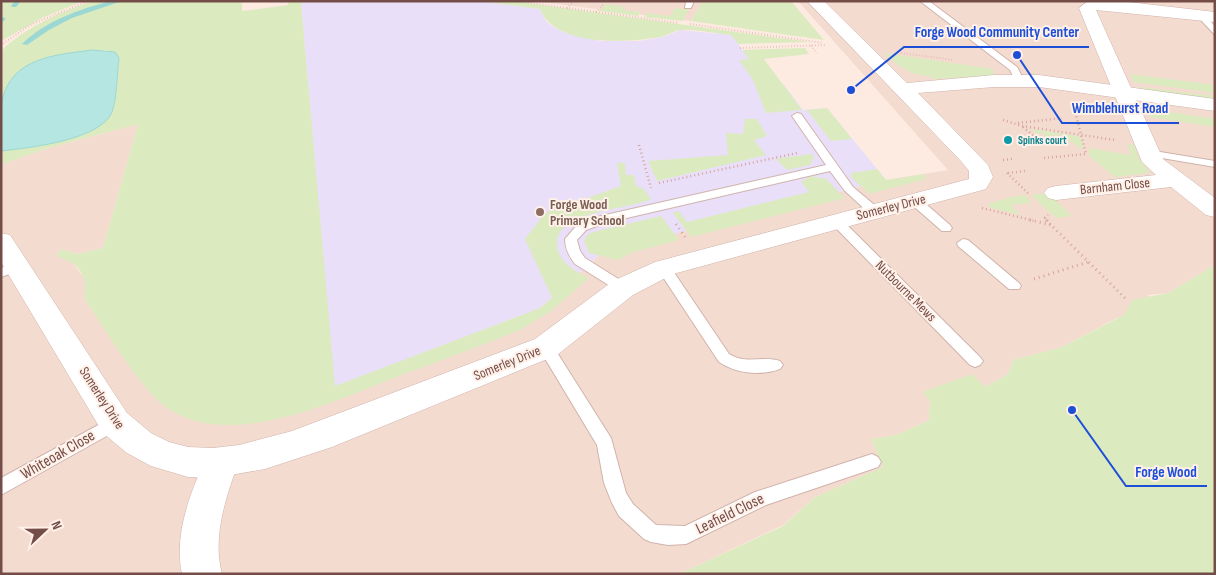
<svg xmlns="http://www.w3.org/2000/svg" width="1216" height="575" font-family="'Sofia Sans Condensed',sans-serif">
<rect width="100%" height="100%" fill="#fdebe2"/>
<!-- residential -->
<g fill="#f4dbd0">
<path d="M533,1H703L691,21Z"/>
<path d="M798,1H1215V265L1168,293L1148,295L1157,307L1117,318L1062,347L1013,360L1008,374L985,387L923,391L930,399L929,420L896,435L871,439L883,467L815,497L783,525L679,574H1V165L45,149L138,124L103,248L77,254L61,249L83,276L86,284L85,300L152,394L316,408L540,309L603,252L886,180L948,170Z"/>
</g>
<!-- education -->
<path fill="#e9dff9" d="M315,1H478L540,9L546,21L552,26L563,32L600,41H639L663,37L680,30L732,35L749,59L784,85L803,110L827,108L886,180L603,252L540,308L334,387L301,3Z"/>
<!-- green -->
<g fill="#dceac0">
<path d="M1,1H83L42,18L1,41Z"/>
<path d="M93,1H242V11L288,5V1H315L301,3L335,386L540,308L552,298L525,239L545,213L621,186L617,163H625L626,175H634L636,186L644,189L651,199C629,210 558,210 557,243C557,262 574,270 589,278L551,311L520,330C480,346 440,361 399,376C336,400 231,452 167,408C140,389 105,329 85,300C84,294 86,288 85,283C82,267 70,260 56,256L61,249L77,254L103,248L138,124L45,149L1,165V151C24,148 103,135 112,112C117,99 117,74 119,58L106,50L64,54L7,86L1,102L2,50C28,26 60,12 93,1Z"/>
<path d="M478,1H512L809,42L738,44L731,35C716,34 697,29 681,30C674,30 667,36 660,37C626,43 555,47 540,9Z"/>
<path d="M703,1H791L824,40L691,21Z"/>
<path d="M606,4L625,7L623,10L641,12L638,16L599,11Z"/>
<path d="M675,8L689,9L683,21L644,17L647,13L670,16Z"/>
<path d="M805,48L809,54L764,59L802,110L766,113L753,80L739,60L749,59L742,50Z"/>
<path d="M884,53L993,69L994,76L932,79L930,76C909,75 899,67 884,53Z"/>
<path d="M1130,74L1215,85V93L1133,82Z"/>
<path d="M1134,86L1215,96V100L1157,92Z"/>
<path d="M827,108L852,139L831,141L807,110Z"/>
<path d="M1145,108L1215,119V127L1150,117Z"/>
<path d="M745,119H757L767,136L754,140L766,155L657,181L648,161L728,155L726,133L743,134Z"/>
<path d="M1032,129L1078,136L1082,140L1083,150L1062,135L1046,136L1043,133L1037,134Z"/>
<path d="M1127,144L1134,145L1139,158L1150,173L1115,177L1089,156V148L1131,155Z"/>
<path d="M811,154L814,157L810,165L787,170L776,159Z"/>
<path d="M877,169L886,180L925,174L926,179L869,194L851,177V173Z"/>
<path d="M810,176L826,179L845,198L691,237L673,213L679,211L687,222L809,192L801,182Z"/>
<path d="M1048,193L1072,216L1056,218L1031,195Z"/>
<path d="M1025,195L1032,203L1011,205L1020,215L991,208L988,204L1011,197Z"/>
<path d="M661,216L679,240L631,253L618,260L589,253L584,241L588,234L597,231Z"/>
<path d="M1215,265V574H679L783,526L815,497L883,467L871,439L896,435L929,420L930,400L922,392L972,374L985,387L1008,374L1013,360L1062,347L1124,315L1132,300L1168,293Z"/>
</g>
<!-- water -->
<path fill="#b6e6e1" stroke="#9cd8d3" d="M92,50L115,52L119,58C117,73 117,99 112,112C101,140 28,148 1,151C1,135 0,116 2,101C11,57 56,55 92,50Z"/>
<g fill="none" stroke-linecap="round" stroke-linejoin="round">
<!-- stream -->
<g fill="#9cd8d3" fill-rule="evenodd">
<path d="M15,1H21L16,7H12L11,6Z"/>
<path d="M111,1H122L72,18L49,30L27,45L22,44C45,21 80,9 111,1Z"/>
<path d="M3,17L6,19L1,23V18Z"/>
</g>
<defs>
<g id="service">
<path d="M686,1H694L691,8H685Z"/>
<path d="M920,1H929L1017,67L1024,80L1022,82H1016L1010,70Z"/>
<path d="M1199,14H1205L1215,27V35L1199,18Z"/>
<path d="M797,113L801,114L853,187L878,208L880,211L878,214H870L845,191L830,171L605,223L586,230L577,240L580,251L585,258L628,285L630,288L628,291H618L575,264C569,256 565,249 565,239L578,224L601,216L826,165L792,116Z"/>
<path d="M1148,150L1215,161V167L1144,155V151Z"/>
<path d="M915,197L919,198L950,225L952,228L950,231H942L911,204L909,201L911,198Z"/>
<path d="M836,217L840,218L980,357L983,361L980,365L975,367L970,365L832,224L830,221Z"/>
<path d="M963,239L968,240L1019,283L1021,286L1019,289H1009L958,246L957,243Z"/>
<path d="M18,262L25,266L23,269L1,277V268Z"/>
<path d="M664,264L669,265L729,354C747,365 763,355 780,361L783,365L780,369C760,376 737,374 719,362L657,268Z"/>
<path d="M546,341L551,343L611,438L626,493L633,504L656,525L685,526L755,492L872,454L878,457L881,462L878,467L766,505L686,544L668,545L651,542L644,539L619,516L612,503L604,483L597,445L538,347L541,343Z"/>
<path d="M115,416L121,418L123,423L121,428L1,495V478Z"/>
</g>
<g id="minor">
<path d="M1088,1H1120L1215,12V22L1096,10L1163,159L1215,198V217L1206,215L1171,187L1056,200L1048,198L1044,193L1048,188L1056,186L1156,175L1142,162L1079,8Z"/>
<path d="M221,448L233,452L238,463C226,498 212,536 222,574H182C173,533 192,488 209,452Z"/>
</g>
<path id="tertiary" d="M807,1H824L907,83L994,75H1039L1215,99V111L1039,87H994L918,93L988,165L993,177L986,189L673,274L633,295L557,355L332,447L265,469L213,478L188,477L151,466L127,453L103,433L1,262V233L10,235L127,413L151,433L169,442L188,447L213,448L239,445L292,431L535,339L613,281L655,262L969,179V171L960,160Z"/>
</defs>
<!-- service casing -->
<use href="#service" stroke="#d0b3ab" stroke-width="2"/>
<!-- minor casing -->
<use href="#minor" stroke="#d0b3ab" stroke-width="1"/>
<!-- tertiary casing -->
<use href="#tertiary" stroke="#d0b3ab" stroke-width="1"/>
<!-- path-far2 -->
<g stroke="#d7a49c" stroke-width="2" stroke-dasharray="0.5 2.5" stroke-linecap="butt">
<path d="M516,1L679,23"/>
<path d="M567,8L574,1"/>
<path d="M596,12L604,4"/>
<path d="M690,24L823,43"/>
<path d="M1,45L30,25L88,1"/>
<path d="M811,46L817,53"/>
<path d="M740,48L826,45"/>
<path d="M901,53L954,60"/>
</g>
<!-- path-far1 -->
<g stroke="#d7a49c" stroke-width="2.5" stroke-dasharray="1 3" stroke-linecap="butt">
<path d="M1003,120L1022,126L1115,140"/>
<path d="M1018,123L1062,118"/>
<path d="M1023,127L1034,136"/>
<path d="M639,145L651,188"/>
<path d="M1044,158L1086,154L1076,115"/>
<path d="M1003,160L1012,159"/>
<path d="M1007,173L1028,193"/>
<path d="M1008,173L1025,171"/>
<path d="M659,183L797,153"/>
<path d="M982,208L1035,221"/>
<path d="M1048,221L1045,218L1048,215"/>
</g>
<!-- path -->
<g stroke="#d7a49c" stroke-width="3" stroke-dasharray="1 4" stroke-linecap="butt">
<path d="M1030,220L1051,225"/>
<path d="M1046,220L1127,300"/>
<path d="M676,224L685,237"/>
<path d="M1034,279L1088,262"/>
</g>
<!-- service -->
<use href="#service" fill="#fff" fill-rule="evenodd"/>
<!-- minor -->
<use href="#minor" fill="#fff" fill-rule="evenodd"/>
<!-- tertiary -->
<use href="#tertiary" fill="#fff" fill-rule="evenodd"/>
</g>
<!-- markers -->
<circle fill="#0f9aa8" stroke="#fff0e8" stroke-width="2" cx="1008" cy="140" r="5"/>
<circle fill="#8d6e63" stroke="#fff0e8" stroke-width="2" cx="540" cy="212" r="5"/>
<g text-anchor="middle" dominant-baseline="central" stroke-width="4" stroke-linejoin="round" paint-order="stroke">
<!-- far-culture labels -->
<g font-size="11" font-weight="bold" fill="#0d838f" stroke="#fff0e8" text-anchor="start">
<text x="1018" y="140">Spinks court</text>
</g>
<!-- street labels -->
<g font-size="14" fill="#754d48" stroke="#fff0e8">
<text transform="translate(1115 186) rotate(-6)">Barnham Close</text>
<text transform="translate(891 207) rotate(-14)">Somerley Drive</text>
<text transform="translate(906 291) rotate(45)">Nutbourne Mews</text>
<text transform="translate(507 363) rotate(-22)">Somerley Drive</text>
<text transform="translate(102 398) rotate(57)">Somerley Drive</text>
</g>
<!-- education labels -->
<g font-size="14" font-weight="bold" fill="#785e54" stroke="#fff0e8" text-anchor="start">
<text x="550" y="204">Forge Wood<tspan x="550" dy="16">Primary School</tspan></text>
</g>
<!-- near-street labels -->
<g font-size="16" fill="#754d48" stroke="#fff0e8">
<text transform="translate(58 455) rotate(-30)">Whiteoak Close</text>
<text transform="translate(730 514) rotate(-26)">Leafield Close</text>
</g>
</g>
<!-- callouts -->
<path fill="none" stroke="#1d4ed8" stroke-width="2" d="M851 90L904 47H1089M1017 55L1062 123H1179M1072 410L1126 486H1207"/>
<g fill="#1d4ed8" stroke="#fff0e8" stroke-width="2">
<circle cx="851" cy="90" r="5"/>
<circle cx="1017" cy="55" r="5"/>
<circle cx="1072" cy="410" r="5"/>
</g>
<g font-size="15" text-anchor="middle" font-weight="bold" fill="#1d4ed8" stroke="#fff0e8" stroke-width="4" stroke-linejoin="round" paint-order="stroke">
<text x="997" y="37">Forge Wood Community Center</text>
<text x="1120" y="113">Wimblehurst Road</text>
<text x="1166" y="477">Forge Wood</text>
</g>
<!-- border -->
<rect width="1216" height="575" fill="none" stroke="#754d48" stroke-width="5"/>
<!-- north arrow -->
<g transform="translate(45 530) rotate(68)" stroke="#fff0e8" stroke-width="4" paint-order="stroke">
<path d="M0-4L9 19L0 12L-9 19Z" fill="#754d48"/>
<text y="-8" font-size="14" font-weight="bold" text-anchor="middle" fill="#754d48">N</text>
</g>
</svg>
